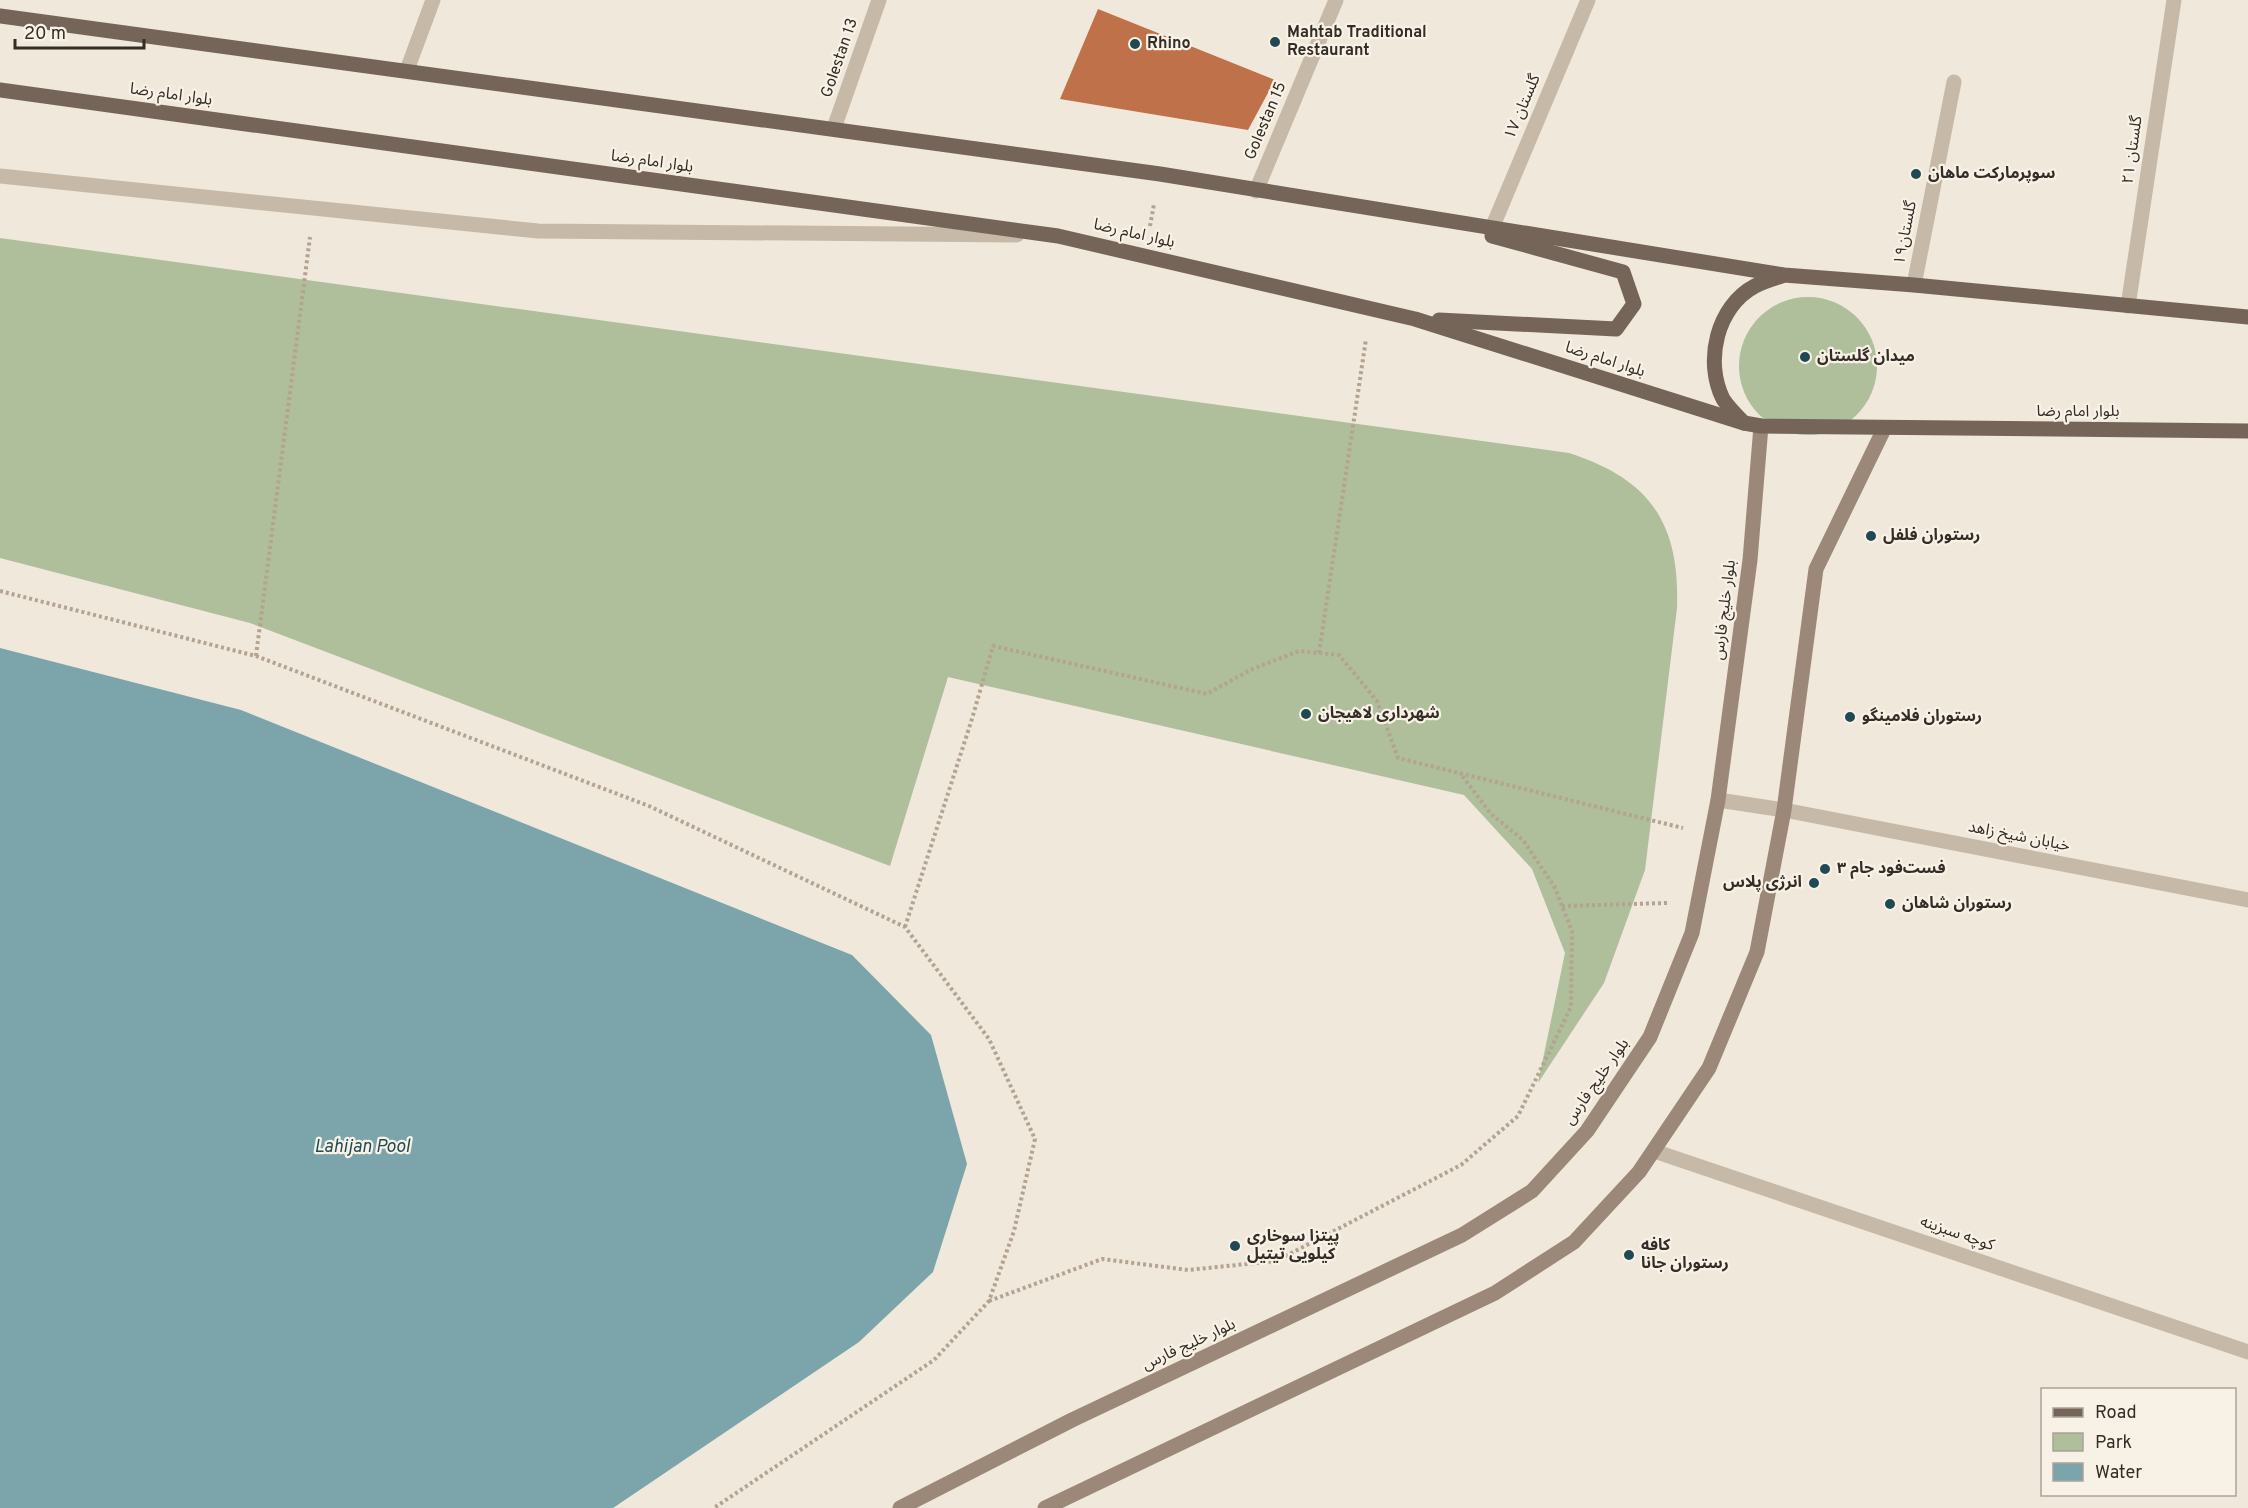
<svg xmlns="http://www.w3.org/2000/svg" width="2248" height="1508" font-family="Overpass,'Noto Sans Arabic',sans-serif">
<rect width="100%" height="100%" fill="#f0e8da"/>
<!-- green -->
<g fill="#afbe9b">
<path d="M0,238L1569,453C1650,479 1680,523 1677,608L1645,870L1604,983L1538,1083L1565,953L1532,869L1464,795L948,677L890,866L250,623L0,558Z"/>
<circle cx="1808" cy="366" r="69"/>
</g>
<!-- water -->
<path fill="#7ba5ab" d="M0,648L241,710L852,955L931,1035L967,1164L933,1272L859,1342L613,1508H0Z"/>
<!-- building -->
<path fill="#bf7149" d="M1098,9L1275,80L1248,130L1060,99Z"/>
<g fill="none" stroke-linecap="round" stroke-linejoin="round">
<!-- path -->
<g stroke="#b3a391" stroke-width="4" stroke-dasharray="3 3" stroke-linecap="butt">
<path d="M1150,226L1154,204"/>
<path d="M0,591L256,656L649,806L905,927L989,1039L1035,1139L1014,1231L989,1301L934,1360L714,1508"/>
<path d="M1319,653L1366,339"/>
<path d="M256,656L310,237"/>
<path d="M1562,906L1667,903"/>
<path d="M905,927L971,722L993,646L1207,694L1250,670L1299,651L1339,655L1377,701L1398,758L1683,828"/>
<path d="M989,1301L1102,1259L1188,1270L1276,1261L1461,1165L1518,1116L1571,1007L1572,931L1554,886L1523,840L1491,814L1460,773"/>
</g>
<!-- service -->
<path stroke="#c7b9a7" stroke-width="15" d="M1914,285L1954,82"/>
<!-- minor -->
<g stroke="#c7b9a7" stroke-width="15">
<path d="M407,70L433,0"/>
<path d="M834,128L879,0"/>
<path d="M0,176L538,231L1017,235"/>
<path d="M1256,191L1336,0"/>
<path d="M1492,228L1588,0"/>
<path d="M2128,306L2174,0"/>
<path d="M1654,1151L2248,1352"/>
</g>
<!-- tertiary -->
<path stroke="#c7b9a7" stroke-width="15" d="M1718,800L1784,810L2248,900"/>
<!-- secondary -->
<g stroke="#9b8878" stroke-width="15">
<path d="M900,1508L1072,1420L1462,1235L1532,1191L1587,1131L1650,1037L1692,933L1718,800L1750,560L1761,426"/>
<path d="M1045,1508L1495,1293L1574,1242L1639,1172L1709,1068L1757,952L1784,810L1816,569L1884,429"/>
</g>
<!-- primary -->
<g stroke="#756559" stroke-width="15">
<path d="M0,16L1160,174L1784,275L1914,285L2248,317"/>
<path d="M0,90L1058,236L1415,319L1744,423L1761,426L2248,431"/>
<path d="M1439,320L1616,329L1634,304L1623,272L1492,236"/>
<path d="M1744,423C1737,416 1728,407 1723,399C1704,361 1717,306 1755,286C1763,282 1773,279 1782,276"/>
</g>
</g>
<!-- markers -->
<g fill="#1f4a53" stroke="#f8f2e6" stroke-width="2">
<circle cx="1275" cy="42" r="6"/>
<circle cx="1135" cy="44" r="6"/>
<circle cx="1916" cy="174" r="6"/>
<circle cx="1805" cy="357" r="6"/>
<circle cx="1871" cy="536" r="6"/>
<circle cx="1306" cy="714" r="6"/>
<circle cx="1850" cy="717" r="6"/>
<circle cx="1825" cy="869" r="6"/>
<circle cx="1814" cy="883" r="6"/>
<circle cx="1890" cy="904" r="6"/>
<circle cx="1235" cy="1246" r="6"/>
<circle cx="1629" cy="1255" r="6"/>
</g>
<g text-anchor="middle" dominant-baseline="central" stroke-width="4.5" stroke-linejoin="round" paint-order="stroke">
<!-- poi labels -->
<g font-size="16" font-weight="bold" fill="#342c27" stroke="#f8f2e6" text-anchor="start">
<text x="1287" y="33">Mahtab Traditional<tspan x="1287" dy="18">Restaurant</tspan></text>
<text x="1147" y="44">Rhino</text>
<text x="1928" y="174">سوپرمارکت ماهان</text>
<text x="1817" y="357">میدان گلستان</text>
<text x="1883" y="536">رستوران فلفل</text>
<text x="1318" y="714">شهرداری لاهیجان</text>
<text x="1862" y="717">رستوران فلامینگو</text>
<text x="1837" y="869">فست‌فود جام ۳</text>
<text x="1802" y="883" text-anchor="end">انرژی پلاس</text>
<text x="1902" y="904">رستوران‌ شاهان</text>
<text x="1247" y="1237">پیتزا سوخاری<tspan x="1247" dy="18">کیلویی تیتیل</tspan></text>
<text x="1641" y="1246">کافه<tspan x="1641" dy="18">رستوران جانا</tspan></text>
</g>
<!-- street labels -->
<g font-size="16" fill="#342c27" stroke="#f8f2e6">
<text transform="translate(840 58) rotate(-71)">Golestan 13</text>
<text transform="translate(171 95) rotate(8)">بلوار امام رضا</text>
<text transform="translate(1523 107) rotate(-67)">گلستان ۱۷</text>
<text transform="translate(1266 121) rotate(-67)">Golestan 15</text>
<text transform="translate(2133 150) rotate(-82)">گلستان ۲۱</text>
<text transform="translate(652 162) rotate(8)">بلوار امام رضا</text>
<text transform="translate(1906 233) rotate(-79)">گلستان۱۹</text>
<text transform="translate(1134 234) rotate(13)">بلوار امام رضا</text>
<text transform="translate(1605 360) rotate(18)">بلوار امام رضا</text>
<text x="2078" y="412">بلوار امام رضا</text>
<text transform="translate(1725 610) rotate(-83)">بلوار خلیج فارس</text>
<text transform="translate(2019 837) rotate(11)">خیابان شیخ زاهد</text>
<text transform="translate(1597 1082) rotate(-55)">بلوار خلیج فارس</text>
<text transform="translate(1957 1234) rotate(19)">کوچه سبزینه</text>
<text transform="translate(1189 1345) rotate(-25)">بلوار خلیج فارس</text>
</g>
<!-- water labels -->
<g font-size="18" font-style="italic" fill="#1f4a53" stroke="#f8f2e6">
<text x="362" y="1147">Lahijan Pool</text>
</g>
</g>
<!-- legend -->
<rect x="2041" y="1388" width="195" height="108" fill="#f8f2e6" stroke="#aaa39a" stroke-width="1.5"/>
<rect x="2053" y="1408" width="30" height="9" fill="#756559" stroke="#aaa39a" stroke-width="1.5"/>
<text x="2095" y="1418" font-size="18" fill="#342c27">Road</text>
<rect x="2053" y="1433" width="30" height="18" fill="#afbe9b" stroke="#aaa39a" stroke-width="1.5"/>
<text x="2095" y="1448" font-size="18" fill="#342c27">Park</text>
<rect x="2053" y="1463" width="30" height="18" fill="#7ba5ab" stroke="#aaa39a" stroke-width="1.5"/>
<text x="2095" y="1478" font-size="18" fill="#342c27">Water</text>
<!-- scale -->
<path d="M15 39v9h129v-9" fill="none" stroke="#342c27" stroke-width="3"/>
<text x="24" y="39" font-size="18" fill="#342c27" stroke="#f8f2e6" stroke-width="4.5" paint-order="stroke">20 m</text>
</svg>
